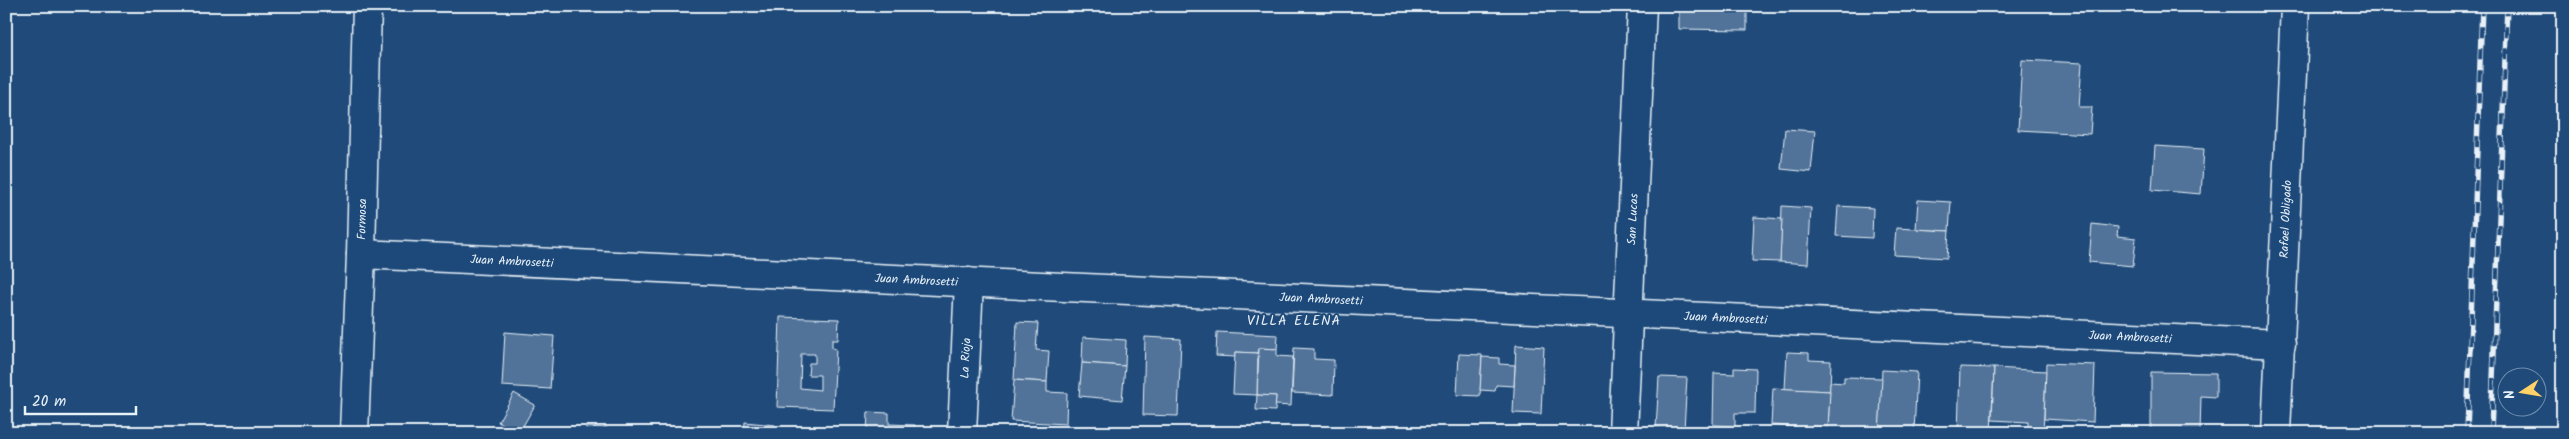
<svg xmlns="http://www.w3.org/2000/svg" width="2569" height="439" font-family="Kalam,sans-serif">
<rect width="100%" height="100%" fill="#1f4a7a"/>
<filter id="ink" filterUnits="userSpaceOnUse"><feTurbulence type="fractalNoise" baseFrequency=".02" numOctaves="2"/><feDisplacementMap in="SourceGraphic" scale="10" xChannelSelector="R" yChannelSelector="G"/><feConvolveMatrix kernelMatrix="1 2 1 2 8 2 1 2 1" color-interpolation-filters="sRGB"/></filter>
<g filter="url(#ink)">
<!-- building -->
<g fill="#517399" stroke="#e8f1f8" fill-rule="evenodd">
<path d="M1679,6H1747V30L1679,29Z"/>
<path d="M2022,60L2082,63L2079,107H2092L2090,134L2018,130Z"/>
<path d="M1785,129L1815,131L1811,172L1781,169Z"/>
<path d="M2155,146L2204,149L2201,194L2152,190Z"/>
<path d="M1918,200L1951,202L1949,231L1916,229Z"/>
<path d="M1782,206L1811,208L1808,264L1780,262Z"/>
<path d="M1838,206L1873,208L1872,238L1836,236Z"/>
<path d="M1754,217L1782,219L1780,262L1752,261Z"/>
<path d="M2092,224L2118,227L2117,236L2136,238L2133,266L2089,262Z"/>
<path d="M1896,228L1949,231L1947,258L1894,255Z"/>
<path d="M780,317L839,319L838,340H832V348L836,349L833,409L777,407ZM801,354H815V363H809L808,375H820V390L800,388Z"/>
<path d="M1017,322L1038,323L1036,350L1049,351L1047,382L1014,380Z"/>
<path d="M505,332L554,336L550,389L502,386Z"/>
<path d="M1217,332L1278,335L1277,349L1259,348L1258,353L1235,352V357L1216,356Z"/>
<path d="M1083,337L1126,340L1125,366L1082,363Z"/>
<path d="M1145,337L1181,339L1178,416L1143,415Z"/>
<path d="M1516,345L1544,347L1541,414L1513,413Z"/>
<path d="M1259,348L1277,349V356L1293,357L1291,406L1275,405L1276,396L1257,395Z"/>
<path d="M1294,348L1314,349V359L1334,360L1333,395L1292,393Z"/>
<path d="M1235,352L1258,353L1257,395L1233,394Z"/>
<path d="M1787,352L1809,353V360L1831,361L1830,391L1785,389Z"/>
<path d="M1459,354L1482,355L1480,396L1457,395Z"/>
<path d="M1482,357L1499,358V364L1515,365L1514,386L1496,385L1495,391L1480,390Z"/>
<path d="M1082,363L1125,366L1122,400L1079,396Z"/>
<path d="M2046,363L2095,365L2093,422L2044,419Z"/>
<path d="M1960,367L1994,368L1991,433H1958Z"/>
<path d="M1734,368L1756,369L1755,413H1735V426L1713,425L1714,373L1734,374Z"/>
<path d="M1994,368L2046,371L2043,433H2028V422L1992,420Z"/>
<path d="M1882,370L1917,372L1914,433L1879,431Z"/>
<path d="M2151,372L2216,373V397L2201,396L2200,433H2151Z"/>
<path d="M1659,377L1687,378L1684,430L1656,428Z"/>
<path d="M1844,377L1882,378L1879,433H1828L1830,382L1844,383Z"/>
<path d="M1014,380L1047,382V392L1067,393L1066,424L1011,421Z"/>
<path d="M1773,388L1830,391L1828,427L1809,426V433H1795V427L1771,425Z"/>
<path d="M514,393L535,405L519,433L498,422Z"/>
<path d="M1257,395L1276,396L1275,411L1256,410Z"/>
<path d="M868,412L889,413V424L915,425V433H867Z"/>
<path d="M745,422L775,425L774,433H744Z"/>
<path d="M586,427L607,428V433H586Z"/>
<path d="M1104,427L1120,429V433H1103Z"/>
</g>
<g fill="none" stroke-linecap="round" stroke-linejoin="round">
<defs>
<g id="street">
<path id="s1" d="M361,254L2281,344"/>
<path id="s2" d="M354,433L361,254L367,6"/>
<path id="s3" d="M962,433L969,282"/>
<path id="s4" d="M1623,433L1642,6"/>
</g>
<g id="secondary">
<path id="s5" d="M2276,433L2295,6"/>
</g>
</defs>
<!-- street casing -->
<use href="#street" stroke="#e8f1f8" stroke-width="31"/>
<!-- secondary casing -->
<use href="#secondary" stroke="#e8f1f8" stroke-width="31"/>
<!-- street -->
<use href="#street" stroke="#1f4a7a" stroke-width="28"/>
<!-- secondary -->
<use href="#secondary" stroke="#1f4a7a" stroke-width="28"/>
<defs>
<g id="rail">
<path d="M2467,433L2482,6"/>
<path d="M2491,433L2507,6"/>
</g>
</defs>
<!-- rail casing -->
<use href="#rail" stroke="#e8f1f8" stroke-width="5.5"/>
<!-- rail -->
<use href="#rail" stroke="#1f4a7a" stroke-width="4" stroke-dasharray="11" stroke-linecap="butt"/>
</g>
</g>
<g text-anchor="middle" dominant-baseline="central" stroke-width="4" stroke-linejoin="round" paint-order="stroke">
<!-- street labels -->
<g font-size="12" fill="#e8f1f8" stroke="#1f4a7a">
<text stroke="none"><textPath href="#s4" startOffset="214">San Lucas</textPath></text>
<text stroke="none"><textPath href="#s2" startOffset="214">Formosa</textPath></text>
<text stroke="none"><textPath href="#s5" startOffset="214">Rafael Obligado</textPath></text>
<text stroke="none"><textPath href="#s1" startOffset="151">Juan Ambrosetti</textPath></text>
<text stroke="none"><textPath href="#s1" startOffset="556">Juan Ambrosetti</textPath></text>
<text stroke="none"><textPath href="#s1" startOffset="961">Juan Ambrosetti</textPath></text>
<text stroke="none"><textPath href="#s1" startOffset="1366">Juan Ambrosetti</textPath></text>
<text stroke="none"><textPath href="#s1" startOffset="1771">Juan Ambrosetti</textPath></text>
<text stroke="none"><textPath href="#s3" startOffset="75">La Rioja</textPath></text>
</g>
<!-- neighbourhood labels -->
<g font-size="14" letter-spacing="1" fill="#e8f1f8" stroke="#1f4a7a">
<text x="1294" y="321">VILLA ELENA</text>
</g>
</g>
<!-- margin -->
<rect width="2569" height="439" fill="none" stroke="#1f4a7a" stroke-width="25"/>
<rect x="12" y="12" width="2544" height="414" fill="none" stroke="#e8f1f8" stroke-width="2" filter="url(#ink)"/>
<!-- north arrow -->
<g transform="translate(2522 392) rotate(258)"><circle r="24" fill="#1f4a7a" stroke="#6f8dac"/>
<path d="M0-4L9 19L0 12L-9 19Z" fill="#ffd166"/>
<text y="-8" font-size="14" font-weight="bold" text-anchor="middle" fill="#e8f1f8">N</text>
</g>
<!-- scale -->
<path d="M25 406v8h111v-8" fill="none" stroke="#e8f1f8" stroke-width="2.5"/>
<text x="32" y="406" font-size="15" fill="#e8f1f8" stroke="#1f4a7a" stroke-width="4" paint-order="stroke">20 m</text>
</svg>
